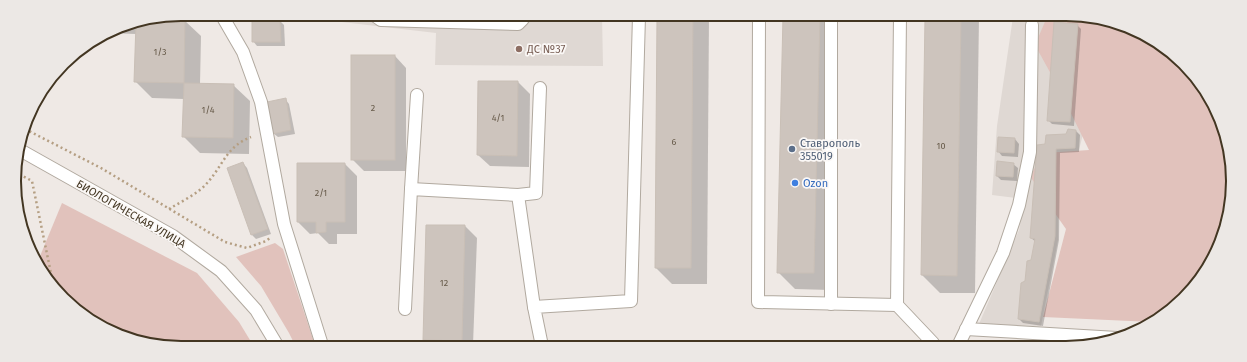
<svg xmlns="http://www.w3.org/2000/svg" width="1247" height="362" font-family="'Fira Sans',sans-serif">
<rect width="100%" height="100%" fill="#efe9e5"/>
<!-- built -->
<g fill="#dfd8d3">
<path d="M316,14L602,15L603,66L435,65L436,33L316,19Z"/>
<path d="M1013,17H1084L1086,122L1078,154L1059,156L1058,240L1041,326L979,324L1019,230L1025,199L992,195L997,126Z"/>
</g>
<!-- green -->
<g fill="#e1c2bc">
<path d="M1047,17H1098L1159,42L1205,88L1230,148V213L1216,255L1184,299L1152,322L1043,317L1066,229L1047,202L1030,176L1044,153L1089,150L1057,85L1035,45Z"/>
<path d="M62,203L197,273L239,322L253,345H149L97,326L48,282L38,261Z"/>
<path d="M275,243L283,249L315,345H295L289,333L261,286L236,257Z"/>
</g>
<!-- shadow -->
<g fill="#0003">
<path d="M420,15H460L459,20L424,19Z"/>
<path d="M479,15H522V24L486,22Z"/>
<path d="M658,16H709L707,284H672L656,268Z"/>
<path d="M784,16H836L830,290L795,289L778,272Z"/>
<path d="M926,17H979L975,293H940L922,275Z"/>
<path d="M155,19L184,20L201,36L200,84L233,85L250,101L249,154L200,153L183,136L184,99L152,98L135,81L136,34L107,33L117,27Z"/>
<path d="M280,21L284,25L285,46H257L253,41Z"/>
<path d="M1077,25L1081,29L1074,126L1052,124L1048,120Z"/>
<path d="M395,56L406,68V171H364L352,159Z"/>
<path d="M518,82L530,94L529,167L490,166L478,155Z"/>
<path d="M285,99L289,104L295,134L278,137L273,133Z"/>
<path d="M1076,131L1080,135L1079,152L1060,153L1059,240L1043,326L1023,323L1019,319L1036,242L1031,238L1046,145Z"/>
<path d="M1015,139L1019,144L1018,157L1002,156L998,151Z"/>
<path d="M243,163L247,168L271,234L256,239L252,235Z"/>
<path d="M345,164L357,176V234H337V244H329L318,233L310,234L298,222Z"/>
<path d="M1013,164L1018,168L1017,181L1001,180L997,176Z"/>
<path d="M465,226L477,238L473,345H429L424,340Z"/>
</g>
<!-- building -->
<g fill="#cdc4bd" stroke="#c9bfb6">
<path d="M657,16H693L691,268H655Z"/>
<path d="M783,16H820L814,273H777Z"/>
<path d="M925,17H961L957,276L921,275Z"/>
<path d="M160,18L185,19L184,83L134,82L136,23Z"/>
<path d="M252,20H280L281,42H252Z"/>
<path d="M1054,22L1078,24L1070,122L1047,121Z"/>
<rect x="351" y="55" width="44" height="105"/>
<path d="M478,81H518L517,156L477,155Z"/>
<path d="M184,83L234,84L233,138L182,137Z"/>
<path d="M286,98L291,130L272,134L267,102Z"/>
<path d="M1068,129L1076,130L1075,148L1056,149L1055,236L1039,322L1018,319L1021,283L1025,281L1027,261L1031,260L1035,239L1030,238L1037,145L1045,144L1046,135L1066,134Z"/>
<path d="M998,137L1015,138L1014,153L997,152Z"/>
<path d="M997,161L1014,163L1013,177L996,176Z"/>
<path d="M243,162L268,229L251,235L227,168Z"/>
<path d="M297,163H345V222H326V232L316,233V222H297Z"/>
<path d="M426,225H465L462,341L423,340Z"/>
</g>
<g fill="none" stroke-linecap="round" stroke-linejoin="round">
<defs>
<g id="minor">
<path d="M221,14L243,52L261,102L284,224L322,345"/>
<path d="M374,15L381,20L518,24L523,19V15"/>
<path d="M759,16L758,302L897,305"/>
<path d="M831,16V304"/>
<path d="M900,16L897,305L933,343V346"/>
<path d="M20,150L173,236L221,271L256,310L277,345"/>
<path d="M411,189L417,95"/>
<path d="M518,195L536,193L540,88"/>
<path d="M405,309L411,189L518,195L534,307"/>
<path d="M966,329L1117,338"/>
<path d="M542,346L534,307L631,301L639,16"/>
<path d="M958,346L1003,253L1019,205L1030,152L1032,25"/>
</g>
</defs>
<!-- minor casing -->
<use href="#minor" stroke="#b1a99f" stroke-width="14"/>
<!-- path -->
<g stroke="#b59f83" stroke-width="2.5" stroke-dasharray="2 3" stroke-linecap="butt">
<path d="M25,129L101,168L225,242L247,248L266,241L271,237"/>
<path d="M15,172L32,181L54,288"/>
<path d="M169,209C182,201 198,194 208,182C223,165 227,146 251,137"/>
</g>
<!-- minor -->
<use href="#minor" stroke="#fff" stroke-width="12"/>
</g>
<!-- markers -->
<circle fill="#8d6e63" stroke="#fbf8f6" stroke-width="1.5" cx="519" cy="49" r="4"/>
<circle fill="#5c6f8a" stroke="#fbf8f6" stroke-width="1.5" cx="792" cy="149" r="4"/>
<circle fill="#3f7fe0" stroke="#fbf8f6" stroke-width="1.5" cx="795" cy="183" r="4"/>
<g text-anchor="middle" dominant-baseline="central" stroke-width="3.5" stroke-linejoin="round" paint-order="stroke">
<!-- number labels -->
<g font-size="9" fill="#665a49">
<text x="160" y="52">1/3</text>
<text x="373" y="108">2</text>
<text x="208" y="110">1/4</text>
<text x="498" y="118">4/1</text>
<text x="674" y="142">6</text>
<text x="941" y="146">10</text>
<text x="321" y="193">2/1</text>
<text x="444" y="283">12</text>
</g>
<!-- education labels -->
<g font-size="11" fill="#785e54" stroke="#fbf8f6" text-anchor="start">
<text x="527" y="49">ДС №37</text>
</g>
<!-- service labels -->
<g font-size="11" fill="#4e5e75" stroke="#fbf8f6" text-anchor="start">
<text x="800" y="143">Ставрополь<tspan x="800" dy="13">355019</tspan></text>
</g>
<!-- shop labels -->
<g font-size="11" fill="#366cbe" stroke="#fbf8f6" text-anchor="start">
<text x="803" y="183">Ozon</text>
</g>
<!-- street labels -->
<g font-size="11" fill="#433622" stroke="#fbf8f6">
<text transform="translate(131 214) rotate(30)">БИОЛОГИЧЕСКАЯ УЛИЦА</text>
</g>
</g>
<!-- crop -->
<path d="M0 0H1247V362H0ZM181 21H1066A160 160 0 0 1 1226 181V181A160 160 0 0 1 1066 341H181A160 160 0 0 1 21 181V181A160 160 0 0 1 181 21Z" fill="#ece8e5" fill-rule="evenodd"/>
<path fill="none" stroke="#433622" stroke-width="2" d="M181 21H1066A160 160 0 0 1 1226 181V181A160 160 0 0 1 1066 341H181A160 160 0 0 1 21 181V181A160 160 0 0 1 181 21Z"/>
</svg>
